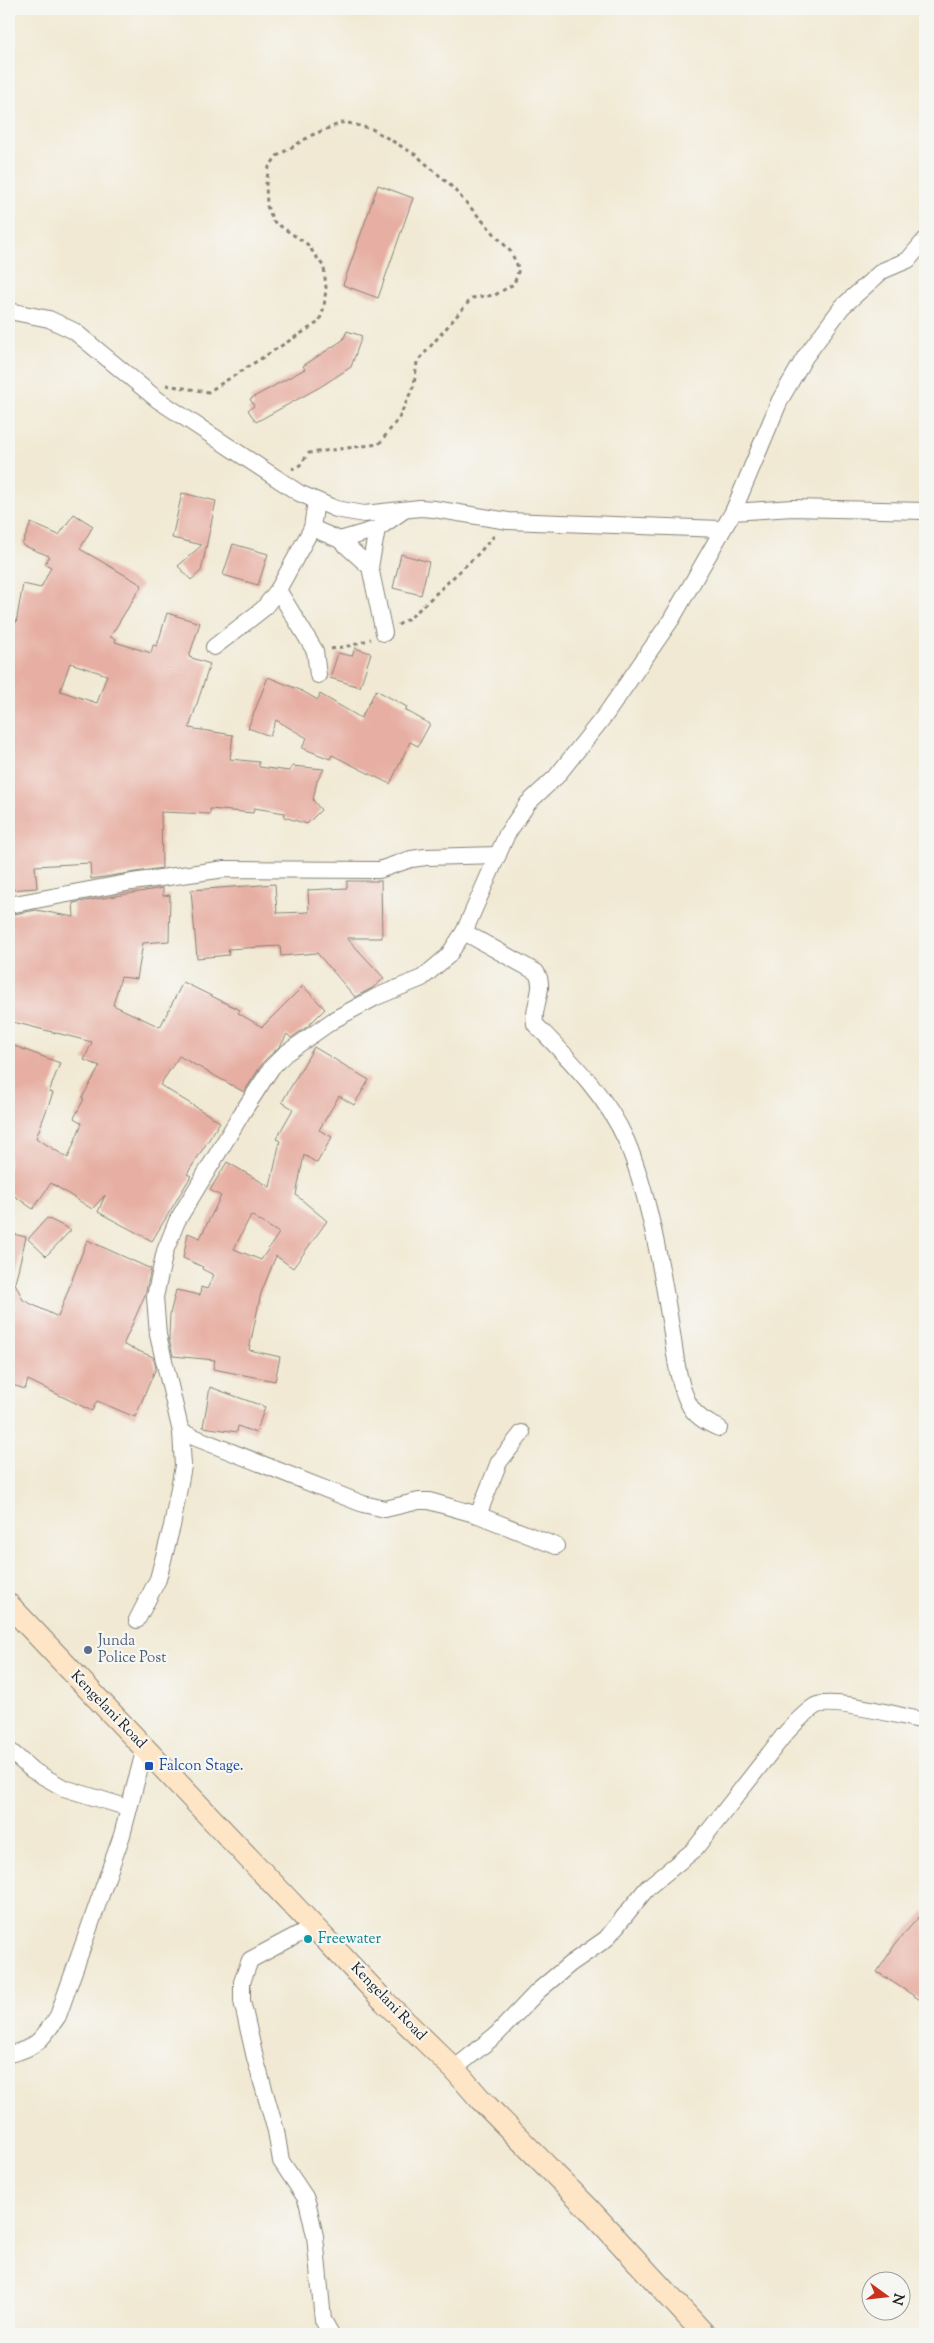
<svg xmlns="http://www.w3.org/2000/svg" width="934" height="2343" font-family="'Sorts Mill Goudy',serif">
<rect width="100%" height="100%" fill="#f6f6f2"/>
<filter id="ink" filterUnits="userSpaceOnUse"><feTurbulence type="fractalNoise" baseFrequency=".02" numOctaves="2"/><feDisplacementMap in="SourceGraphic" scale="10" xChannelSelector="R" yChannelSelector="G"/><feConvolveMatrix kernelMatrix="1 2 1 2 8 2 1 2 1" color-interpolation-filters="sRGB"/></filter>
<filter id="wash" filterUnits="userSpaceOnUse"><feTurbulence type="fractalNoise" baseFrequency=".0096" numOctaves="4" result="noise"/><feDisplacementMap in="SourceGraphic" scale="20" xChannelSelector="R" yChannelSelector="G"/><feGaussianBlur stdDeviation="1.12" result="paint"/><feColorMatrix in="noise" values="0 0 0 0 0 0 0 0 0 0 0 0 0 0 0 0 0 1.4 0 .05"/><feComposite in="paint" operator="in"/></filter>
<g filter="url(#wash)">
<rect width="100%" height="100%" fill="#f1e9d3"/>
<g id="blocks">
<!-- building -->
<g fill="#e7afa3" fill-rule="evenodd">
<path d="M378,185L413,198L378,298L343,285Z"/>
<path d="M347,331L362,336L351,367L320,387L256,422L248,410L254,406L250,399L305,369L303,366L343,340Z"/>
<path d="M182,493L216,501L201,571L191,580L178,566L202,545L172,538Z"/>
<path d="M74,514L93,526L80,549L142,585L110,637L116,639L115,642L151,653L153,645L157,646L167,613L200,623L189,657L210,664L189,728L233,735L230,759L259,762V767L289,771L292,766L324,769L317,781L313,800L321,810L307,824L284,817L285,813L254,808L253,813L210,809V814L161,812L162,868L91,879L90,863L35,866L37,888L9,890V621L16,623L23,584L41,588L51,567L45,564L49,556L22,545L31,523L59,535ZM70,663L107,675L97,703L60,691Z"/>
<path d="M233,544L268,554L258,585L223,575Z"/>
<path d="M401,554L429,562L421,595L393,588Z"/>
<path d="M355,648L371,653L360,687L330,678L338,653L352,656Z"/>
<path d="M268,677L300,690L318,700L320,694L361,718L376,690L407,707L405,710L430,724L418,746L410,742L390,784L332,755L330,759L302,748L307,738L276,720L270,736L248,728Z"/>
<path d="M347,881H381L382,938H347L384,978L374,987L355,997L317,953L281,956L280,946L228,949L229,955L197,958L191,890L275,884L277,913L309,912L308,890L347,888Z"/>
<path d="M163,888V896L170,895L169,941L143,943L137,979L121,977L113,1005L160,1027L183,982L240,1010L238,1013L262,1027L303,986L325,1009L308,1026L291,1038L287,1034L281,1045L264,1061L244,1092L179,1056L160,1085L220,1122L187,1174L191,1176L152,1241L98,1212L105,1195L92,1209L51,1183L33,1209L9,1192V1044L60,1063L49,1092L53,1093L36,1138L68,1158L82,1123L74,1118L84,1099L82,1098L100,1066L84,1060L92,1042L9,1021V915L36,910L74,917L73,903Z"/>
<path d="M314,1047L369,1080L354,1105L339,1096L319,1130L332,1137L317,1163L304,1155L296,1195L327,1221L293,1268L276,1256L261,1293L249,1350L280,1357L275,1381L213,1369L215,1360L173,1356L169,1338L170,1314L176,1290L200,1295L201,1287L207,1289L214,1275L202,1269L203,1267L183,1258L188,1233L200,1238L221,1196L210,1190L227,1162L270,1187L280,1141L276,1139L293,1109L282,1102ZM251,1215L279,1233L261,1260L234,1249Z"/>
<path d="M47,1218L71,1230L46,1256L28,1239Z"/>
<path d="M9,1233L26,1237L15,1283L23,1300L58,1317L87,1240L151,1269L145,1295L124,1343V1345L153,1357L156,1368L135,1417L97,1401L92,1411L28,1380L25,1389L9,1384Z"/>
<path d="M210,1387L265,1407L256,1433L238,1426L237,1432L203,1427Z"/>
<path d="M925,1910V2003L877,1972L896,1943Z"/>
</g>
</g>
</g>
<g filter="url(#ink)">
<use href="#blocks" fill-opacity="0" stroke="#868278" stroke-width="1"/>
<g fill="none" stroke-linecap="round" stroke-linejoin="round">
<defs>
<g id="street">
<path d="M9,311L49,319L74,331L158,400L299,493L336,509L364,514L420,508L434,509L508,521L721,529"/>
<path d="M733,512L792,508L925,511"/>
<path d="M312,528L340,540L370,567L384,633"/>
<path d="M340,540L377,529L403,511"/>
<path d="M370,567L377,529"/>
<path d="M278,590L315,651L318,675"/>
<path d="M214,647L263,609L278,590L312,528L316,501"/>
<path d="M9,905L132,882L225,869L379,870L411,859L426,857L498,855"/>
<path d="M464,932L536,972C547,987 532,1006 535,1024C569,1059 606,1095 626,1140C648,1191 661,1266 670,1321C675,1348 676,1381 690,1406C696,1417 707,1423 719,1428"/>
<path d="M181,1432L363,1504L385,1509L419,1501H429L478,1515L556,1546"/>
<path d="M478,1515L499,1462L522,1433"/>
<path d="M137,1620L158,1579L172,1526L183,1466L181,1432L158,1335L155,1297L165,1251L177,1221L242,1113L272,1067L285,1054L335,1019L376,997L422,978L448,956L464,932L507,834L528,803L556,777L606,714L671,620L733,512L780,400L805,357L842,307L882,271L908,260L925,240"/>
<path d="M9,1750L32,1770L64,1788L129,1808"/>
<path d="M314,1926L250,1960L242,1982V2001L255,2058L276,2131L281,2161L305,2197L308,2205L315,2236L323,2320L331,2334"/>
<path d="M9,2054C36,2049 43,2038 58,2016L122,1835L145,1748"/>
<path d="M454,2069L497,2034L538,1991L570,1964L606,1939L648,1887L694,1850L784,1735C793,1725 803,1714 815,1706C832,1697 903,1717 925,1721"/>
</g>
<path id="secondary" d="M9,1605L385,2002L454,2069L480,2099L587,2207L704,2334"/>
</defs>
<!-- street casing -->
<use href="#street" stroke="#868278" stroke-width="18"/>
<!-- secondary casing -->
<use href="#secondary" stroke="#868278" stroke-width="24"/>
<!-- path -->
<g stroke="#868278" stroke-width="3" stroke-dasharray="4 4" stroke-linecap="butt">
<path d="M166,385L208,392L319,322L324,307L326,288L324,267L307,244L273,221L267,206L266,184L269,167L277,156L312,135L344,122L372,129L416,155L449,184L511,252L519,269L514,284L495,295L472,298L417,362L414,385L399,418L379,444L309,453L300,465L292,469"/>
<path d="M398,625L410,618L477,555L494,536"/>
<path d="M331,649L353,645L371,639"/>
</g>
<!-- street -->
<use href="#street" stroke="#fff" stroke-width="16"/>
<!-- secondary -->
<use href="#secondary" stroke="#fde5c5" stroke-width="22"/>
</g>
</g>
<!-- markers -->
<circle fill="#5c6f8a" stroke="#f6f6f2" stroke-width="2" cx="88" cy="1650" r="5"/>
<rect fill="#1a4fb4" stroke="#f6f6f2" stroke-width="2" x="144" y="1761" width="10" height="10" rx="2.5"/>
<circle fill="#0f9aa8" stroke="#f6f6f2" stroke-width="2" cx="308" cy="1939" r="5"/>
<g text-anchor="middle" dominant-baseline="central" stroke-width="4.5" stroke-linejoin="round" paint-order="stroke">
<!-- service labels -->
<g font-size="15" fill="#4e5e75" stroke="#f6f6f2" text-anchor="start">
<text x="98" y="1641">Junda<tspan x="98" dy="17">Police Post</tspan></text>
</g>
<!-- street labels -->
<g font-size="15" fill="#1c1c1c" stroke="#f6f6f2">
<text transform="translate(108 1710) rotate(46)">Kengelani Road</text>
<text transform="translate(388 2002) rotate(46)">Kengelani Road</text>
</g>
<!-- transit labels -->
<g font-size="15" fill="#164399" stroke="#f6f6f2" text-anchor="start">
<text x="159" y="1766">Falcon Stage.</text>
</g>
<!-- culture labels -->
<g font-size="15" fill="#0d838f" stroke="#f6f6f2" text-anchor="start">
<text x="318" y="1939">Freewater</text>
</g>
</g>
<!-- margin -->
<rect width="934" height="2343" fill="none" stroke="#f6f6f2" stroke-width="30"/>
<!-- north arrow -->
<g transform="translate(886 2296) rotate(105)"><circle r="24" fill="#f6f6f2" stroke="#9f9f9c"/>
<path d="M0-4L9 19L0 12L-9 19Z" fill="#c8321e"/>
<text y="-8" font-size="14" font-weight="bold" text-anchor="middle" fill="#1c1c1c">N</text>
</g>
</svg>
